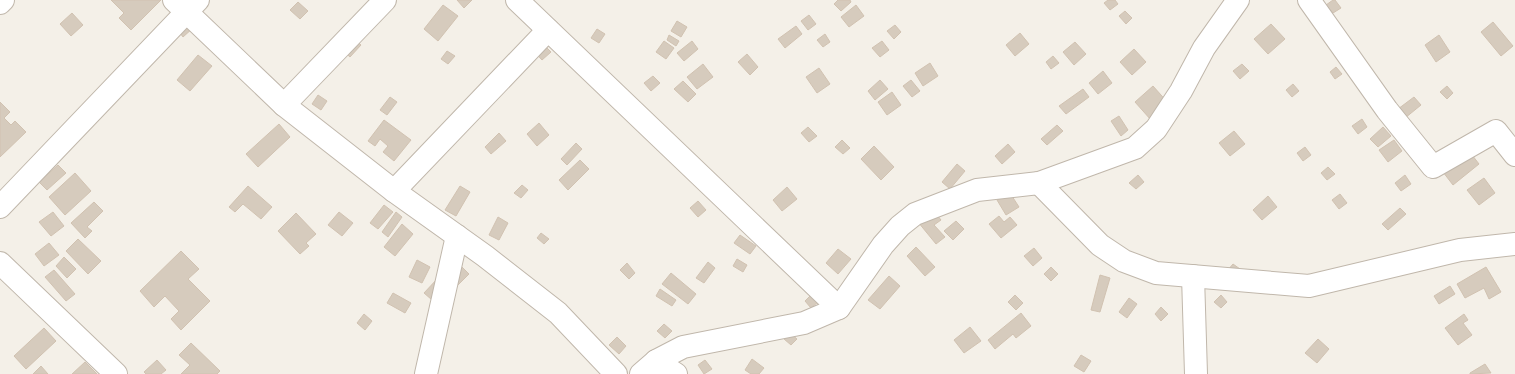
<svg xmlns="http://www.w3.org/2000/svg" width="1515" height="374" font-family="'Varela Round',sans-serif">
<rect width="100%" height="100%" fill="#f4f0e8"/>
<!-- building -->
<g fill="#d6cbbd" stroke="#d1c2b1">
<path d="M111,0H161L131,30L119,18L124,13Z"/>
<path d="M457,0H472L464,8Z"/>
<path d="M838,0H850L851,2L841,11L834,4Z"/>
<path d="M1108,0H1115L1118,4L1110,10L1104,3Z"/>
<path d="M1333,0H1335L1341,8L1333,13L1326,5Z"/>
<path d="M298,2L308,11L300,19L290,10Z"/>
<path d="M443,5L458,16L438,41L424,29Z"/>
<path d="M856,5L864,16L849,27L841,17Z"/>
<path d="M1125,11L1132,18L1126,24L1119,16Z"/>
<path d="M72,13L83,25L71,36L60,24Z"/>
<path d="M809,15L816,24L808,30L801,21Z"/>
<path d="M186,21L193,28L183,37L177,29Z"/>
<path d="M677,21L687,27L681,37L671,31Z"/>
<path d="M1493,22L1513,46L1501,56L1481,32Z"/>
<path d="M1271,24L1285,39L1268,54L1254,39Z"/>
<path d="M895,25L901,32L894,39L887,31Z"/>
<path d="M796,26L802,34L785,48L778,39Z"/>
<path d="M597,29L605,34L599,43L591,38Z"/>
<path d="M349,33L361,45L350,57L338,46Z"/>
<path d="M1020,33L1029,44L1015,56L1006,45Z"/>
<path d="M825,34L830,42L823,47L817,40Z"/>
<path d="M669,35L679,41L676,46L667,40Z"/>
<path d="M1439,35L1450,52L1436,62L1425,45Z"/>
<path d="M540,41L551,52L542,60L531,48Z"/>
<path d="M664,41L674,48L666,59L656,52Z"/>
<path d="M692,41L698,49L684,61L677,53Z"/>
<path d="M882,41L889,50L880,57L872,48Z"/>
<path d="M1075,42L1086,54L1074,65L1063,52Z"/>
<path d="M1134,49L1146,62L1132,75L1120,62Z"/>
<path d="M447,51L455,56L448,64L441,59Z"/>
<path d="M747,54L758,67L750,75L738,62Z"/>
<path d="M198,55L212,66L190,91L177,80Z"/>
<path d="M1053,56L1059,63L1051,69L1046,62Z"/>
<path d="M930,63L938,76L923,86L915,73Z"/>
<path d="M703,64L713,77L697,89L687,77Z"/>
<path d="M1242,64L1249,71L1240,79L1233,71Z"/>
<path d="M1336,67L1342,74L1335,79L1330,72Z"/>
<path d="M819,68L830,84L817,93L806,77Z"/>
<path d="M1103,71L1112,83L1098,94L1089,83Z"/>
<path d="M653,76L660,83L651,91L644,83Z"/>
<path d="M880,80L888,89L875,100L868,91Z"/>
<path d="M911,80L920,91L912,97L903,86Z"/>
<path d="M683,81L696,94L688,102L674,89Z"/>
<path d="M1293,84L1299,91L1292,97L1286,90Z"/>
<path d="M1153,86L1169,104L1151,120L1135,102Z"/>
<path d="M1447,86L1453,93L1447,99L1440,92Z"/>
<path d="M1083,89L1089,97L1066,114L1059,106Z"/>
<path d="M892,92L901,105L887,115L878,102Z"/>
<path d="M318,95L327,101L321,110L312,104Z"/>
<path d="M390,97L397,102L387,115L380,110Z"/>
<path d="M1414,97L1421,105L1405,118L1398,109Z"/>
<path d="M0,102L10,112L4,118L11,125L15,121L26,132L0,157Z"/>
<path d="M1119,116L1128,130L1121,136L1111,121Z"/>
<path d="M1362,119L1367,127L1358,134L1352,126Z"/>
<path d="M384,120L411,140L394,161L383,152L388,146L380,139L375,146L368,141Z"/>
<path d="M539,123L549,135L537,146L527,134Z"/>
<path d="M279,124L290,137L258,167L246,154Z"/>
<path d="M1057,125L1063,131L1047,145L1041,139Z"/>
<path d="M808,127L817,136L809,142L801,133Z"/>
<path d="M1383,127L1391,136L1378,147L1370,139Z"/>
<path d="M1234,131L1245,144L1230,156L1219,143Z"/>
<path d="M499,133L506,141L491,154L485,147Z"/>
<path d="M842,140L850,148L843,154L835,147Z"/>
<path d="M1394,140L1402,151L1388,162L1379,150Z"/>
<path d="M576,143L582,149L567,165L561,159Z"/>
<path d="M1008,144L1015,152L1002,164L995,156Z"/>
<path d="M874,146L894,167L881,180L861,159Z"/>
<path d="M1305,147L1311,155L1303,161L1297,153Z"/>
<path d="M1469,151L1479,164L1453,185L1443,172Z"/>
<path d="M580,160L589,169L568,190L559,180Z"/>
<path d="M957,164L965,171L950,189L942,182Z"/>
<path d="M58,165L66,173L47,190L39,182Z"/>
<path d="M1328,167L1335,174L1327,180L1321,173Z"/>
<path d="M75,173L91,191L65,215L49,197Z"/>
<path d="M1138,175L1144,182L1136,189L1129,183Z"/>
<path d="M1405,175L1411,184L1401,191L1395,183Z"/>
<path d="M1484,178L1495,193L1479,205L1467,190Z"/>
<path d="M522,185L528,190L521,198L514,193Z"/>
<path d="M248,186L272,207L261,219L243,204L235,212L229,207Z"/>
<path d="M460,186L470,192L456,216L445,210Z"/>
<path d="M787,187L797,199L782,211L773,200Z"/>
<path d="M1010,193L1019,207L1006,215L997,200Z"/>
<path d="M1340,194L1347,203L1339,209L1332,200Z"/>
<path d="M1268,196L1277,207L1262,220L1253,210Z"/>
<path d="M698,201L706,210L698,217L690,208Z"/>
<path d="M94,202L103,211L87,227L92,231L85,238L71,223Z"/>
<path d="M384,205L393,212L378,229L370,223Z"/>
<path d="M1400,208L1406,214L1388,230L1382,224Z"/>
<path d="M933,210L941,220L934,225L945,237L936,244L918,222Z"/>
<path d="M53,212L64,226L51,236L39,222Z"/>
<path d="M339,212L353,223L342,236L328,225Z"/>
<path d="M396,212L402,217L388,237L382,232Z"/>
<path d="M296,213L316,234L306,243L309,246L300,254L278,231Z"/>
<path d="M999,216L1004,222L1010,217L1017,225L1001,238L989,224Z"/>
<path d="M498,217L508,223L499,240L489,235Z"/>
<path d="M956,221L964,229L953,240L944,231Z"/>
<path d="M402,224L413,234L395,256L384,247Z"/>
<path d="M541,233L549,239L544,244L537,238Z"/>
<path d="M740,235L756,246L750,254L734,243Z"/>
<path d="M78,239L101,261L88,274L66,251Z"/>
<path d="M49,243L59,255L44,266L35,254Z"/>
<path d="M916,247L935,267L925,276L907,256Z"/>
<path d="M1034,248L1042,258L1033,266L1024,256Z"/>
<path d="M838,249L851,259L838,274L826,263Z"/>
<path d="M181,251L199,269L188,279L210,301L181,330L171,319L179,311L165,296L154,307L140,291Z"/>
<path d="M64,257L76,269L67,278L56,266Z"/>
<path d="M737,259L747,265L743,272L733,266Z"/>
<path d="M417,260L430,267L422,283L409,277Z"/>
<path d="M708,262L715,268L704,283L696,278Z"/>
<path d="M627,263L635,273L629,279L620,270Z"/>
<path d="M459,264L469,274L456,287Z"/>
<path d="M1233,264L1240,269L1234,276L1227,271Z"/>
<path d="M1051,267L1058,274L1051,281L1044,274Z"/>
<path d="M1486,267L1501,292L1489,299L1484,288L1465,298L1457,284Z"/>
<path d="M54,270L75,294L66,301L45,277Z"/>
<path d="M671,273L696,294L688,304L662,284Z"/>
<path d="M1100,275L1110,278L1100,312L1091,310Z"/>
<path d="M889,276L900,286L880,309L868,300Z"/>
<path d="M438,278L439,306L424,293Z"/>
<path d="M1450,286L1455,294L1439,304L1434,296Z"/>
<path d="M660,289L676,300L672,306L656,296Z"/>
<path d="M393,293L411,303L405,313L387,303Z"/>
<path d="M812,294L818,302L811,308L805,301Z"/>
<path d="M1015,295L1023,303L1016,310L1008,302Z"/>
<path d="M1221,295L1227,302L1221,308L1214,302Z"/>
<path d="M1129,298L1137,304L1127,318L1119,312Z"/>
<path d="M1161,307L1168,314L1161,321L1155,314Z"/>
<path d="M1021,313L1031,326L1016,338L1013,334L995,349L988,340Z"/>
<path d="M364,314L372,321L365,330L357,323Z"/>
<path d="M1464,314L1468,320L1463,323L1472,335L1458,345L1445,328Z"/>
<path d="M664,324L672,331L665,338L657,331Z"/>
<path d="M970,327L981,341L964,353L954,340Z"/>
<path d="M44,328L56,341L26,369L14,356Z"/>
<path d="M790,333L797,339L791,345L784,339Z"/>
<path d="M617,337L626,346L619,354L609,345Z"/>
<path d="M1318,339L1329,349L1317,363L1305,353Z"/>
<path d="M191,343L220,371L217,374H181L190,365L179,355Z"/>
<path d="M1081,355L1091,361L1084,372L1074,366Z"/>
<path d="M752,359L764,368L759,374H751L745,370Z"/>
<path d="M157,360L166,370L161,374H146L144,372Z"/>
<path d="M705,360L712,369L704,374L698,365Z"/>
<path d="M85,362L97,374H72Z"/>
<path d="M1485,364L1491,373L1470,374V373Z"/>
<path d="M41,366L48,374H33Z"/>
</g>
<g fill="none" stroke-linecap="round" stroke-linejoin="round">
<defs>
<g id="minor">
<path d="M174,0L284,105L394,191L485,256L558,313L616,374"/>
<path d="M517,0L839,308"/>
<path d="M1309,0L1387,110L1433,167L1496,131L1515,155"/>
<path d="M0,3L3,0"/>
<path d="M284,105L385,0"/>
<path d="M1039,183L1100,245L1124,261L1156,273L1309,286L1460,250L1515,244"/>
<path d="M394,191L548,30"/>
<path d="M0,207L198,0"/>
<path d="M0,263L116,374"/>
<path d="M1193,276L1196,374"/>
<path d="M656,361L676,374"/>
<path d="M426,374L457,236"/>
<path d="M641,374L656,361L683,347L804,323L839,308L883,245L900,226L915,214L977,190L1039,183L1135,148L1156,129L1181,91L1204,48L1238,0"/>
</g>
</defs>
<!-- minor casing -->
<use href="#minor" stroke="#c0b7ab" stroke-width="24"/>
<!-- minor -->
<use href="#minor" stroke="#fff" stroke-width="22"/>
</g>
</svg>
